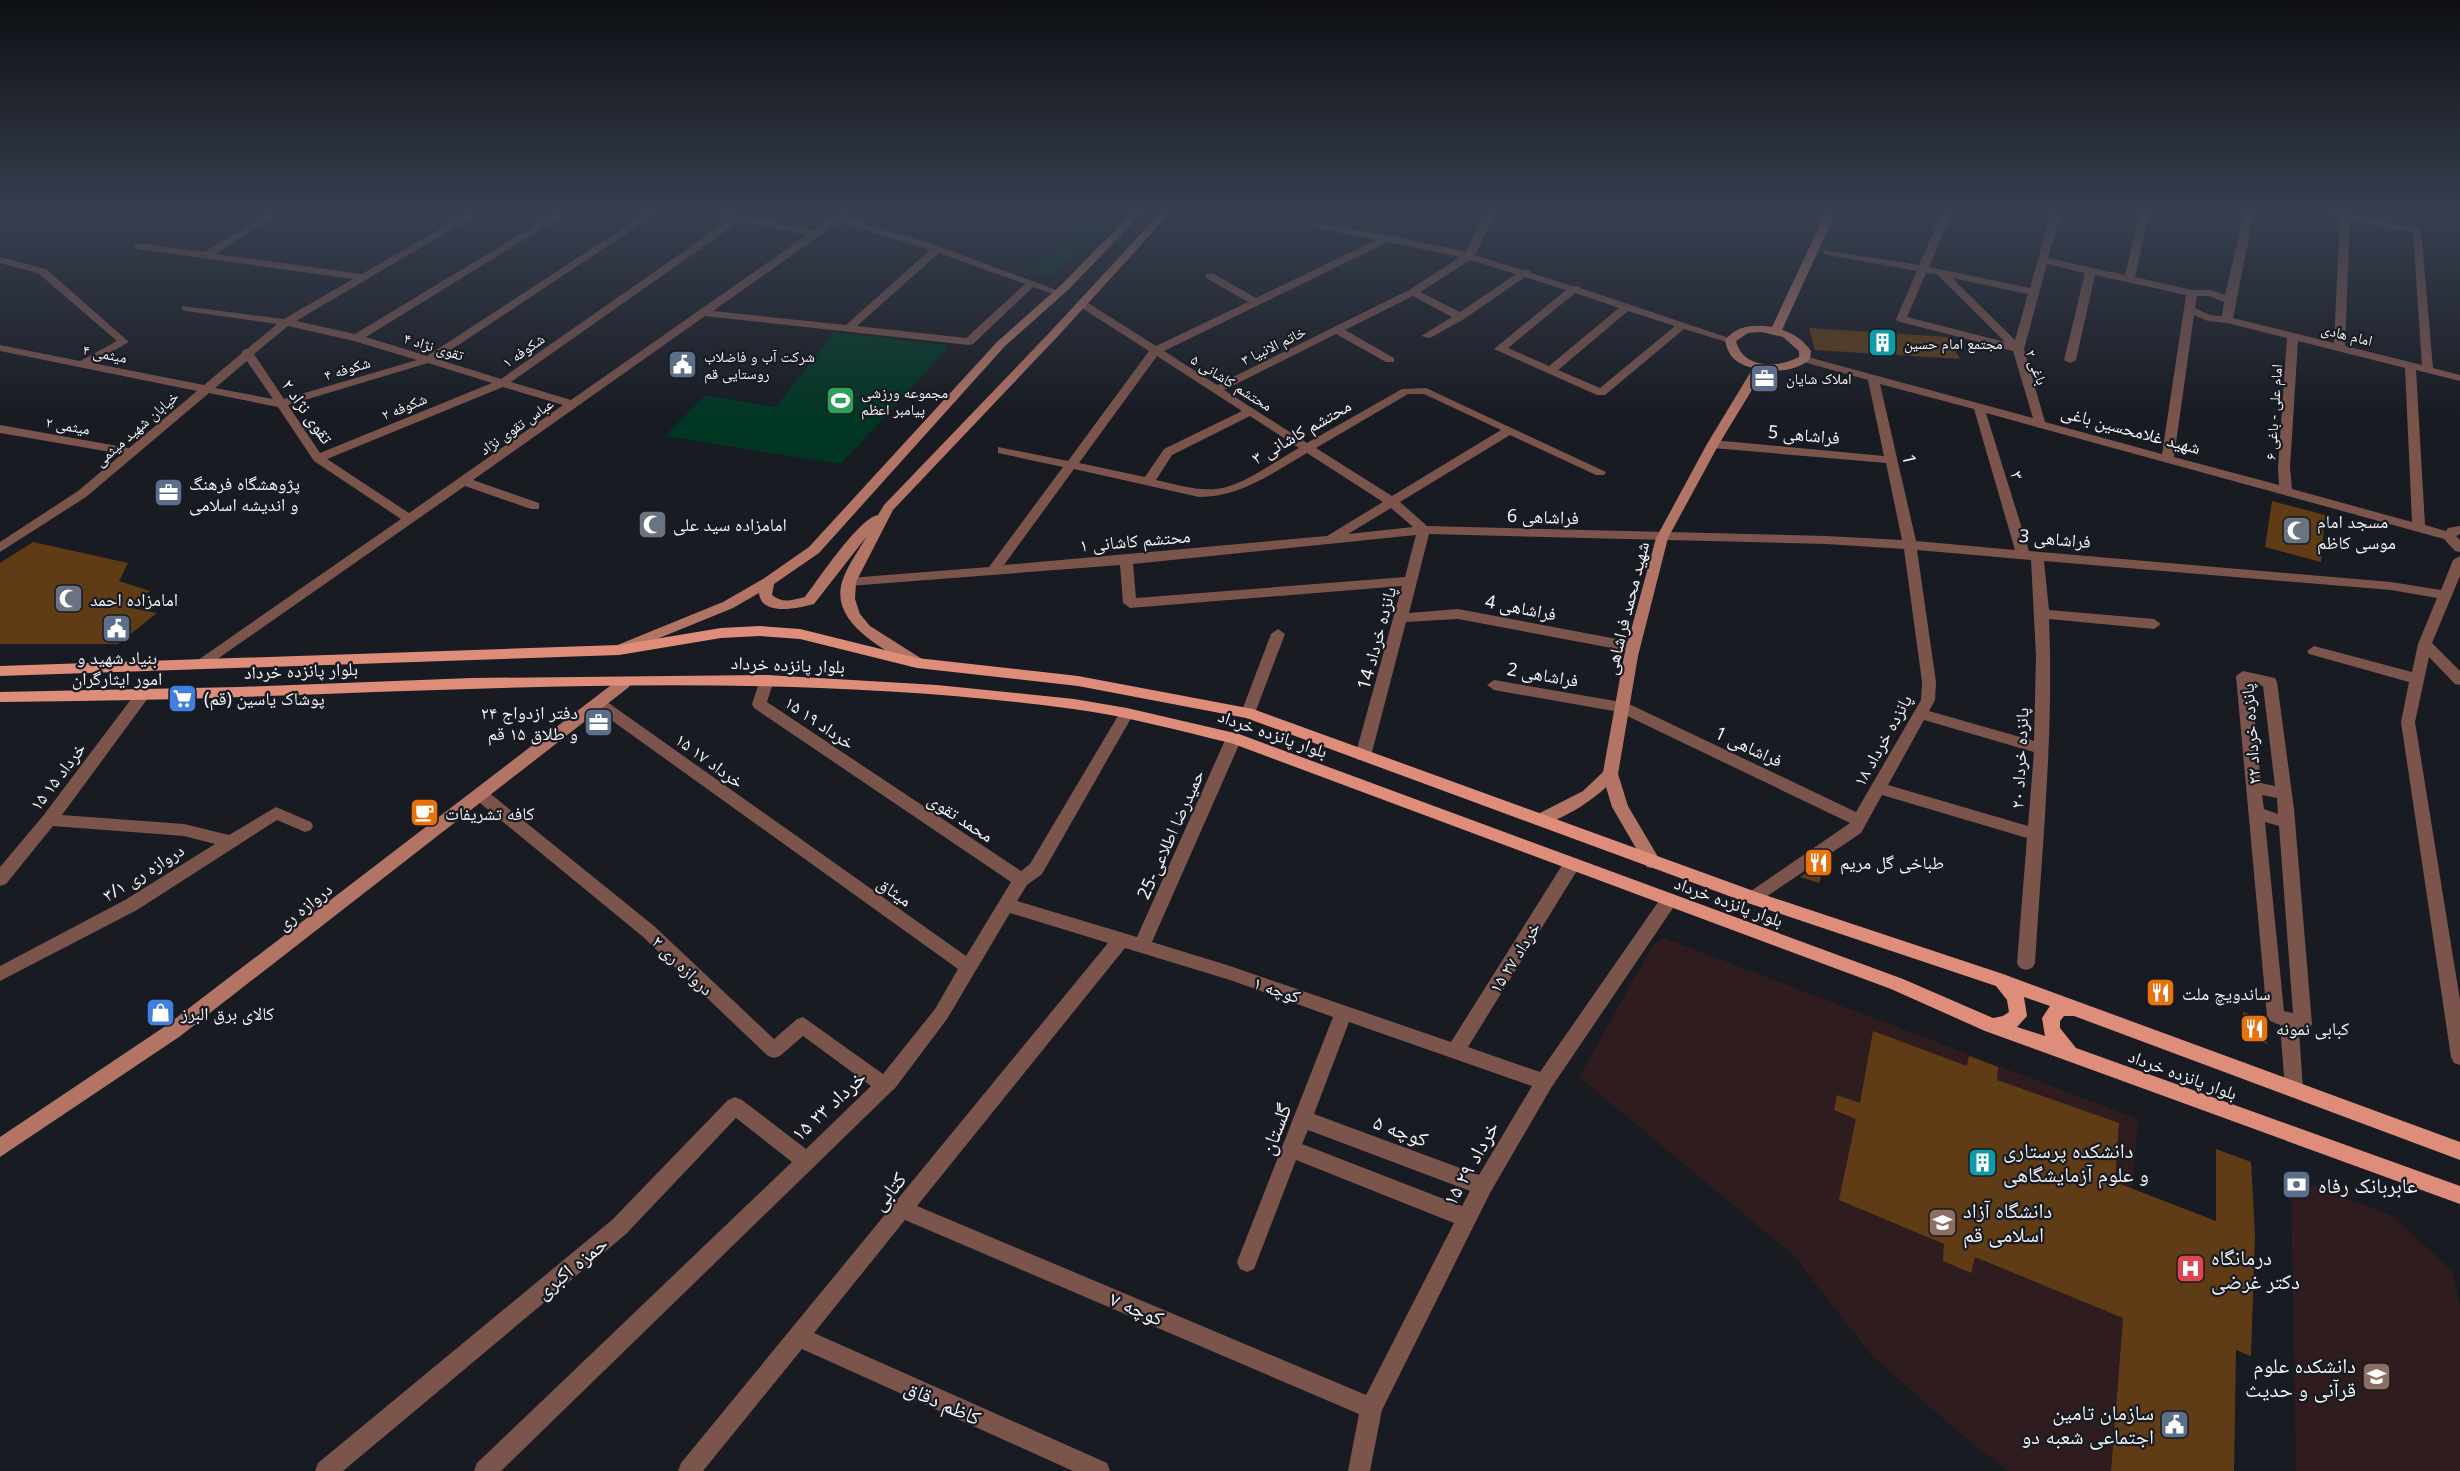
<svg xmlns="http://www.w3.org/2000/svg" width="2460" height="1471" font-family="'Noto Sans','Noto Naskh Arabic',sans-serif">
<rect width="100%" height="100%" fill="#181b22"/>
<!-- education -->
<g fill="#2f1c1e">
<path d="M1664,938L2138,1119L2111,1471H2009L1964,1437L1872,1356L1793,1255L1579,1077L1653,945Z"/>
<path d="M2302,1182L2393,1216L2452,1271L2460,1305V1471H2296L2291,1187L2302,1191Z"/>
</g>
<!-- green -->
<g fill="#013624">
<path d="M1094,212H1119L1051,277L1030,272Z"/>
<path d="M834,332L945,345L948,348L841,464L665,436L705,395L776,407Z"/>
</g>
<!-- building -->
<g fill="#5f3c15">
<path d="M1809,328L1948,337L1960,359L1815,350Z"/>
<path d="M2272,501L2325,515L2321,562L2265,547Z"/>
<path d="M33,542L128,563L119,581L150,591L126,607L157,613L118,644H0V563Z"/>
<path d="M1828,858L1819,883L1800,877Z"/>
<path d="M2243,1012L2265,1019L2267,1044L2245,1036Z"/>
<path d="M1873,1031L1967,1066L1969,1056L1998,1067L1997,1080L2119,1123L2115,1182L2216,1221V1149L2251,1162L2255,1235L2251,1356L2236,1350L2234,1471H2111L2123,1318L1975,1257L1971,1273L1943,1261L1944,1244L1839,1200L1856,1119L1834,1110L1837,1095L1860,1103Z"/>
</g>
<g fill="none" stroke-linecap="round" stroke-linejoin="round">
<!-- street -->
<g fill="#7b544b" fill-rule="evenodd">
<path d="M270,212H281L215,254L362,274L469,212H481L296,321L355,334L557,212H569L366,337L427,356L648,212H659L437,359L501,379L730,219L705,212H723L813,230L840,212H851L845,217L941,247L1064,293L1059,296L1033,287L973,344L969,345L705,316L473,480L539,503V509H531L465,486L203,669L196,664L198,660L401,519L314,461L278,407L209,393L86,497L0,552V542L78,491L122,454L0,433V425L129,448L197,391L0,351V345L80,361L117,341L38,273L0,263V257L46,269L129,342L92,363L204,385L242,353L243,350L247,349L277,324L186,311L182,310V306L284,319L353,279L138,249L133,246L138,243L204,252ZM740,221L807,235L571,400L511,382ZM839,222L930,250L846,325L713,311ZM939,253L1025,284L966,338L857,326ZM288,326L354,341L417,360L284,399L254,354ZM247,361L273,399L215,388ZM428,363L492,383L320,453L288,405ZM503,387L563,405L409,513L327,459Z"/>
<path d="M1486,212H1496L1475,255L1522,270H1530L1531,273L1572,286H1579L1580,288L1735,340L1730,343L1684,329L1605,395H1597L1494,349L1566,290L1525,277L1464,319L1430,338L1421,336L1452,317L1413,296L1345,330L1394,358V362H1386L1336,334L1224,390L1307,443L1402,389L1426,388L1606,472L1604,475H1596L1510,435L1400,502L1427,526L1826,536L1902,540L1886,463L1713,448L1707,444L1713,440L1884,456L1868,380L1800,361L1798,359L1804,356L2033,418L2013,351L1897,321L1896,319L1917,271L1828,255L1824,254V250L1919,265L1942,212H1952L1929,267L2030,288L2051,212H2061L2048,258L2125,275L2140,212H2150L2135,277L2192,290H2210L2225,295L2244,212H2254L2233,318L2334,343L2340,218L2322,212H2340L2421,229L2433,368L2460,375V381L2416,370L2425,525L2446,531L2448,528L2460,526V534L2456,536L2460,540V552L2455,551L2444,539L1986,413L2029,551L2391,582L2441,590L2453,560L2460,556V576L2432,643L2460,671V685L2455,684L2429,657L2415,722L2460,1000V1065L2454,1063L2451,1057L2401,722L2409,682L2309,654L2307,651L2314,646L2412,672L2418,644L2437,598L2391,590L2044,561L2049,610L2154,619L2161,624L2154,629L2049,619C2054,734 2042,848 2035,963L2032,968L2026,970L2020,968L2017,963L2027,838L1882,795L1861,833L1754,905L1748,903L1746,898L1748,893L1850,823L1619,712L1494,690L1487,685L1494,680L1627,703L1856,812L1921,700L1922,682L1904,549L1826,544L1429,534L1409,613L1458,609L1633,642L1640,647L1633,652L1458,619L1406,622L1371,756L1368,760H1358L1355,756L1402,586L1130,608L1123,603L1120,565L849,586L842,582L849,578L989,567L1063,467L998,453V447L1068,461L1149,351L1077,305V301H1085L1156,346L1248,302L1206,278V274H1214L1256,298L1376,240L1313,227V223L1389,235L1466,252ZM2350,220L2413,233L2422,365L2345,346ZM1388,242L1460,257L1409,290L1217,385L1164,351ZM1470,260L1516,274L1460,312L1420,292ZM2047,264L2085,273L2064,360L2070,363L2076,360L2095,275L2186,295L2162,454L2045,422L2024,349ZM1926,273L1937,274L2005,342L1907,317ZM1952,278L2028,294L2015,340ZM1575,293L1619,308L1549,366L1508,348ZM2197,296H2209L2224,302L2222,316L2210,315L2195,308ZM1628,311L1675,326L1600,388L1558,370ZM2194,315L2208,321L2227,323L2287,338L2278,467L2279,485L2174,457ZM2298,341L2405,368L2412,522L2292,489L2290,467ZM1157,356L1242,411L1164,449L1145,477L1079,463ZM1880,384L1974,409L2015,550L1916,541ZM1408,394H1424L1501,430L1392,496L1316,448ZM1250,416L1299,448C1275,461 1242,487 1216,489C1196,491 1175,484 1156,480L1172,455ZM1307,453L1383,502L1327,536L1004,565L1074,469L1199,497C1241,497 1272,473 1307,453ZM1391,508L1413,527L1348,534ZM1416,535L1405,577L1136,598L1133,564ZM1917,550L2031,560L2036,656L2034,741L1929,711L1935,700L1936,682ZM1924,720L2034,752L2028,826L1888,785Z"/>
<path d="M1278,629L1285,634L1255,713L1253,717H1243L1241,713L1271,634Z"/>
<path d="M2243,671L2275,678L2277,682L2294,809L2312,1024L2309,1030L2299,1031L2303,1089L2301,1095L2294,1097L2287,1095L2285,1089L2280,1025L2270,1021L2267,1016L2236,676ZM2251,683L2263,686L2275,786L2261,783ZM2262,795L2277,798L2278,814L2264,809ZM2265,822L2279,826L2293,1013L2284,1011Z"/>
<path d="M767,675L774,680L767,702L1021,871L1030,864L1122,709H1132L1134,713L1042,874L1027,885L1017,901L1137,937L1226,738L1234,732L1239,734L1242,738L1152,942L1230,966L1451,1042L1566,859L1572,858L1578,859L1580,864L1578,869L1468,1047L1540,1072L1663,895L1669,893L1675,895L1677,900L1675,905L1551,1088L1490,1193L1382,1410L1370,1471H1348L1359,1414L905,1220L814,1333L1107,1463L1110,1471H1073L802,1349L703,1471H678L681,1463L1108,943L1010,913L947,1019L896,1087L501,1471H474L477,1463L792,1162L736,1118L626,1234L343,1471H315L318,1463L612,1220L728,1100L735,1097L742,1100L806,1149L871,1086L803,1036L780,1056L774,1058L768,1056L642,936L475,799L473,795L475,791H487L654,926L774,1039L797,1019L803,1017L883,1074L935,1009L958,969L593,707L591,703L593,699H603L966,956L1011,882L754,708L752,704L760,680ZM1125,948L1230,980L1333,1017L1237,1262L1240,1269L1247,1272L1254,1269L1296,1160L1454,1223L1366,1395L917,1206ZM1349,1022L1532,1086L1479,1175L1314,1114ZM1308,1130L1470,1191L1462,1206L1302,1144Z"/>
<path d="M143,689L150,694L148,698L62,815L184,824L229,835L276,807L311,822L313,826L311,830L305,832L277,820L137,910L0,981V966L125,900L215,844L184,836L53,826L6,884L0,886V867L43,816L138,690Z"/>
</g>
<!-- secondary -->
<g fill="#b27465" fill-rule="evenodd">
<path d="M1133,212H1143L1069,289L1005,346L819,553L774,584L772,595C783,604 792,600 805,597C818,580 859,518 878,515L884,505L1051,331L1161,212H1171L1059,335L893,510L856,582L855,599L860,614L870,626L922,659L924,663L922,667H912C884,648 830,624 842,582C847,566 859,550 867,536L814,604C799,608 761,617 759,593L733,608L625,652H615L613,649L615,646L723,602L763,579L809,547L997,342L1061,285Z"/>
<path d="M1826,212H1836L1782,330C1795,334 1803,340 1811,351L1810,359C1798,370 1779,372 1764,370L1719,444L1668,538L1638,656L1618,774L1628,806L1661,862L1659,867L1653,868L1647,867L1612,807L1606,787C1595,799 1550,829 1534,824L1532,820L1534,816L1583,791L1603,772L1624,656L1656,538L1707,444L1753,368C1737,364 1728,357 1725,340C1737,325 1754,324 1772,327ZM1761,332L1783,337L1799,351V357C1777,369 1742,368 1736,341L1748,333Z"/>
<path d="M624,678L631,683L629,687L179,1037L0,1157V1137L167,1025L619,679Z"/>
</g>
<!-- primary -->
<path fill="#dd8d79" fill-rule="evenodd" d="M760,626L800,629L917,658L1078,676L1253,709L1759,893L2003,974L2460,1142V1160L2074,1016H2064L2060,1021V1028L2076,1048L2460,1186V1204L1985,1031L1891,989L1231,743C1179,731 1127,716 1073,709C798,672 519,687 242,697C162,700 81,701 0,702V692L239,687L471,678L767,675L937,685L1074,699L1127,708L1239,734L1903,979L1993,1018L2003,1016L2009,1012L2007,1000L1996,986L1748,903L1246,718L1078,686L917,668L800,639L760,636L721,638L619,655L0,676V666L619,645L721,628ZM2024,997L2050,1006L2042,1018L2045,1036L2017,1027L2027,1016Z"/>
</g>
<!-- sky -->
<linearGradient id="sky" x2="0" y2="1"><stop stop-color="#0d0f13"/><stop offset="0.51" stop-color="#373f4f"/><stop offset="1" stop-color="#373f4f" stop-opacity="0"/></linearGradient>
<rect width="2460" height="418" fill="url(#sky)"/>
<!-- icons -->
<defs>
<symbol id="building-square" viewBox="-11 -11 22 22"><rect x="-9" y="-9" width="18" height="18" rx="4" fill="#0f9aa8" stroke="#181b22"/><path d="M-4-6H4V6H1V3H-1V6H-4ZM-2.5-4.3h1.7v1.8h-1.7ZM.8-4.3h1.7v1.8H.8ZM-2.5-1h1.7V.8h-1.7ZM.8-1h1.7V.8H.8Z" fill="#fff"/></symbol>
<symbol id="civic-square" viewBox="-11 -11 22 22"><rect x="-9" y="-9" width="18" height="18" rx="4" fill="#5c6f8a" stroke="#181b22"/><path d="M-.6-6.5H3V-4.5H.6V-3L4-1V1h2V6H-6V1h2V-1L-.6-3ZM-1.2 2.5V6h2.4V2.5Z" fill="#fff"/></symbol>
<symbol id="office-square" viewBox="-11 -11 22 22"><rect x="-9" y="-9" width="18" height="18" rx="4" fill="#5c6f8a" stroke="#181b22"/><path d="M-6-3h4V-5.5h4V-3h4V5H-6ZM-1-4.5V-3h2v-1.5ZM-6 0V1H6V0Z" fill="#fff"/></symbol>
<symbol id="stadium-square" viewBox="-11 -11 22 22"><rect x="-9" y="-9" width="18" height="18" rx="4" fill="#2e9e5b" stroke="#181b22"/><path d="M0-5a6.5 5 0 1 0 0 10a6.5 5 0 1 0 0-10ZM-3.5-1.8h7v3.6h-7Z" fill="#fff"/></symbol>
<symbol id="mosque-square" viewBox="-11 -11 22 22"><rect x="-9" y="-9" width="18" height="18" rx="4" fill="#6b7280" stroke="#181b22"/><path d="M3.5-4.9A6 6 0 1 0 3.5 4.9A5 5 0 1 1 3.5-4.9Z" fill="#fff"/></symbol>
<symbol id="supermarket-square" viewBox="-11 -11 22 22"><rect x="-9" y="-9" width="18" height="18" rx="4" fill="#3f7fe0" stroke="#181b22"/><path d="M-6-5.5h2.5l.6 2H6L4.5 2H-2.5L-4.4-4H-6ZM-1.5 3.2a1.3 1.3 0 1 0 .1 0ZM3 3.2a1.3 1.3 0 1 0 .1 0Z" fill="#fff"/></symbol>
<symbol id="cafe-square" viewBox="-11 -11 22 22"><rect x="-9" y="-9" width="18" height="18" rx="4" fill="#e8710a" stroke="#181b22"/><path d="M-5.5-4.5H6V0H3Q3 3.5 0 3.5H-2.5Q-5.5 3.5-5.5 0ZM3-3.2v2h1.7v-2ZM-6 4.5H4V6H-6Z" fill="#fff"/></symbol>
<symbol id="restaurant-square" viewBox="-11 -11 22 22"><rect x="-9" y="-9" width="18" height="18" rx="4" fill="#e8710a" stroke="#181b22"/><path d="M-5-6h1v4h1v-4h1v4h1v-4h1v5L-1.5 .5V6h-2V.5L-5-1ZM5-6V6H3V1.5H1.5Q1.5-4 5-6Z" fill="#fff"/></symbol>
<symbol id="shop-square" viewBox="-11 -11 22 22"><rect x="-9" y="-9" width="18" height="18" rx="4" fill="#3f7fe0" stroke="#181b22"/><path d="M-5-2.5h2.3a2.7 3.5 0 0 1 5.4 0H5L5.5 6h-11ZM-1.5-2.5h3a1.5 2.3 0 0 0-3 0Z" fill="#fff"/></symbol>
<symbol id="bank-square" viewBox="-11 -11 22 22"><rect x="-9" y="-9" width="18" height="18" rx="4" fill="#5c6f8a" stroke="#181b22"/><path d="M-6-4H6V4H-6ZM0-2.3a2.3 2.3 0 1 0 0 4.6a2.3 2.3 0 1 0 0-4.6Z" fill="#fff"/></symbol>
<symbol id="university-square" viewBox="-11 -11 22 22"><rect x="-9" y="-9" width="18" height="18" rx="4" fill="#8d6e63" stroke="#181b22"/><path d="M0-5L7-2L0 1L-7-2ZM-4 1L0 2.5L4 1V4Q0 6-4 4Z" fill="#fff"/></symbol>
<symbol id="hospital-square" viewBox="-11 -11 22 22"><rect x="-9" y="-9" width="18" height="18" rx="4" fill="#e0444e" stroke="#181b22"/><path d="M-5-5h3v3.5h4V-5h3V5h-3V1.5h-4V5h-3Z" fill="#fff"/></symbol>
</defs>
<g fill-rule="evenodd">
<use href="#building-square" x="1866" y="326" width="33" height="33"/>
<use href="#civic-square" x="666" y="348" width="33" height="33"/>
<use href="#office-square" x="1748" y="362" width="33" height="33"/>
<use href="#stadium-square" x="824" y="384" width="33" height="33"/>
<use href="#office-square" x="152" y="476" width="33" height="33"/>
<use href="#mosque-square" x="636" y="508" width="33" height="33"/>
<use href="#mosque-square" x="2280" y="514" width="33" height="33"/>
<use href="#mosque-square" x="52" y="582" width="33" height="33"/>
<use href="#civic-square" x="100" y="612" width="33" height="33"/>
<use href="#supermarket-square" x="166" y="682" width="33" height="33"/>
<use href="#office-square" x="582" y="706" width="33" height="33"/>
<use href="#cafe-square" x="408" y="796" width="33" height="33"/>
<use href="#restaurant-square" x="1802" y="846" width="33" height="33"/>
<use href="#restaurant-square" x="2144" y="976" width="33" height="33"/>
<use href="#shop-square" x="144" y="996" width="33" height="33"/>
<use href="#restaurant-square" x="2238" y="1012" width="33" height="33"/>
<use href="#building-square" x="1966" y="1146" width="33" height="33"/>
<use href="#bank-square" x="2280" y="1168" width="33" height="33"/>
<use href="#university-square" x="1926" y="1206" width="33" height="33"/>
<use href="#hospital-square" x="2174" y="1252" width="33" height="33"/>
<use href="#university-square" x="2360" y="1360" width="33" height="33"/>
<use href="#civic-square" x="2158" y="1408" width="33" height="33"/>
</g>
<g text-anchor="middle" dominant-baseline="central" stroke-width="4.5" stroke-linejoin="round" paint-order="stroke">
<!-- far-street labels -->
<g font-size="15" fill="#f2f4f9" stroke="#181b22">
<text transform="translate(2347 334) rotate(14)">امام هادی</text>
<text transform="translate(1273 345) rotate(-26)">خاتم الانبیا ۳</text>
<text transform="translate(434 346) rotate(17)">تقوی نژاد ۴</text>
<text transform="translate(523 350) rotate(-35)">شکوفه ۱</text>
<text transform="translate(105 353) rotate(11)">میثمی ۴</text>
<text transform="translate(2037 367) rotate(70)">باغی ۲</text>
<text transform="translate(347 368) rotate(-17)">شکوفه ۴</text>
<text transform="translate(1232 382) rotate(32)">محتشم کاشانی ۵</text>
<text transform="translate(404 406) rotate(-22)">شکوفه ۲</text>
<text transform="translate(2273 412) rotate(-86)">امام علی - باغی ۶</text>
<text transform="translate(68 425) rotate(10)">میثمی ۲</text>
<text transform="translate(516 426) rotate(-35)">عباس تقوی نژاد</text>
<text transform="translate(136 428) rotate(-41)">خیابان شهید میثمی</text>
</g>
<!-- far-poi labels -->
<g font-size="15" fill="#f2f4f9" stroke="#181b22" text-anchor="start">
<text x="1904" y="343">مجتمع امام حسین</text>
<text x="704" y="356">شرکت آب و فاضلاب<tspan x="704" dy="17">روستایی قم</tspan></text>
<text x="1786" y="378">املاک شایان</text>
<text x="861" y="392">مجموعه ورزشی<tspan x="861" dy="17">پیامبر اعظم</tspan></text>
</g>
<!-- street labels -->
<g font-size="18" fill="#f2f4f9" stroke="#181b22">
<text transform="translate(308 411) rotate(55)">تقوی نژاد ۲</text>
<text transform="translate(2131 429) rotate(15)">شهید غلامحسین باغی</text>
<text transform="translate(1301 431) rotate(-30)">محتشم کاشانی ۳</text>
<text transform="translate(1804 434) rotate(5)">فراشاهی 5</text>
<text transform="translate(1910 459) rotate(78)">1</text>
<text transform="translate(2018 475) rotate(73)">۳</text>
<text transform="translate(1543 516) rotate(2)">فراشاهی 6</text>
<text transform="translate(2055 538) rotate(5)">فراشاهی 3</text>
<text transform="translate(1135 540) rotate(-5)">محتشم کاشانی ۱</text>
<text transform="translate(1521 607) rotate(11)">فراشاهی 4</text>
<text transform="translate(1626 608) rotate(-76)">شهید محمد فراشاهی</text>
<text transform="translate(1376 638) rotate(-75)">پانزده خرداد 14</text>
<text transform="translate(788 664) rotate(2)">بلوار پانزده خرداد</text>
<text transform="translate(301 670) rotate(-2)">بلوار پانزده خرداد</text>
<text transform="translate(1543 674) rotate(10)">فراشاهی 2</text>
<text transform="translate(820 722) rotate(34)">۱۵ خرداد ۱۹</text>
<text transform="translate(1273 733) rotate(19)">بلوار پانزده خرداد</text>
<text transform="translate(2250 734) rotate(-94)">پانزده خرداد ۲۲</text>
<text transform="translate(1882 740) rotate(-61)">پانزده خرداد ۱۸</text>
<text transform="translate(1749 746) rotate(25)">فراشاهی 1</text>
<text transform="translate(2019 758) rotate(-87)">پانزده خرداد ۲۰</text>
<text transform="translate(710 760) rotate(36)">۱۵ خرداد ۱۷</text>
<text transform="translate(57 776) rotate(-53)">۱۵ خرداد ۱۵</text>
<text transform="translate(961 817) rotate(33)">محمد تقوی</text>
<text transform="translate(1170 834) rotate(-66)">حمیدرضا اطلاعی-25</text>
<text transform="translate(143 872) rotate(-32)">دروازه ری ۳/۱</text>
<text transform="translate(895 891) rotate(35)">میثاق</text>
<text transform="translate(1729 901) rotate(20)">بلوار پانزده خرداد</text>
<text transform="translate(304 906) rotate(-38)">دروازه ری</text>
<text transform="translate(1514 957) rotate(-58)">۱۵ خرداد ۲۷</text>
<text transform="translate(683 965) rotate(44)">دروازه ری ۲</text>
<text transform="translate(1277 989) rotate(19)">کوچه ۱</text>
<text transform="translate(2183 1074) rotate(20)">بلوار پانزده خرداد</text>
</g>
<!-- poi labels -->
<g font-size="18" fill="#f2f4f9" stroke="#181b22" text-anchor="start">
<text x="189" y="483">پژوهشگاه فرهنگ<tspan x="189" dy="21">و اندیشه اسلامی</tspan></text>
<text x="2317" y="521">مسجد امام<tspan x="2317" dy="21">موسی کاظم</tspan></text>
<text x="673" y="524">امامزاده سید علی</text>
<text x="90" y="599">امامزاده احمد</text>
<text x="117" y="657" text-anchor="middle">بنیاد شهید و<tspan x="117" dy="21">امور ایثارگران</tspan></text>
<text x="204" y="698">پوشاک یاسین (قم)</text>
<text x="578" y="712" text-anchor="end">دفتر ازدواج ۲۴<tspan x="578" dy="21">و طلاق ۱۵ قم</tspan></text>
<text x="445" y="813">کافه تشریفات</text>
<text x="1840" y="862">طباخی گل مریم</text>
<text x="2182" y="993">ساندویچ ملت</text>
<text x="181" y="1013">کالای برق البرز</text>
<text x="2276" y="1028">کبابی نمونه</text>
</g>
<!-- near-street labels -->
<g font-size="21" fill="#f2f4f9" stroke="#181b22">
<text transform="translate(828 1105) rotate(-43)">۱۵ خرداد ۲۳</text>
<text transform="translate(1275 1129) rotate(-69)">گلستان</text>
<text transform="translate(1401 1130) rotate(20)">کوچه ۵</text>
<text transform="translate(1470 1163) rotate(-61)">۱۵ خرداد ۲۹</text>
<text transform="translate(888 1191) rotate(-51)">کتابی</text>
<text transform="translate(571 1267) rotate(-39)">حمزه اکبری</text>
<text transform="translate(1137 1308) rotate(23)">کوچه ۷</text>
<text transform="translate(943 1402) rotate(24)">کاظم دقاق</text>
</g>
<!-- near-poi labels -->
<g font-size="21" fill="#f2f4f9" stroke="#181b22" text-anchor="start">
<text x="2003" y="1150">دانشکده پرستاری<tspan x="2003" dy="24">و علوم آزمایشگاهی</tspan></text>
<text x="2318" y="1185">عابربانک رفاه</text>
<text x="1963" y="1210">دانشگاه آزاد<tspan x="1963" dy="24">اسلامی قم</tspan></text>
<text x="2211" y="1257">درمانگاه<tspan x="2211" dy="24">دکتر غرضی</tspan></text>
<text x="2356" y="1365" text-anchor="end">دانشکده علوم<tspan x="2356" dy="24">قرآنی و حدیث</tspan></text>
<text x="2154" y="1412" text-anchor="end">سازمان تامین<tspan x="2154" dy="24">اجتماعی شعبه دو</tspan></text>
</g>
</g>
</svg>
